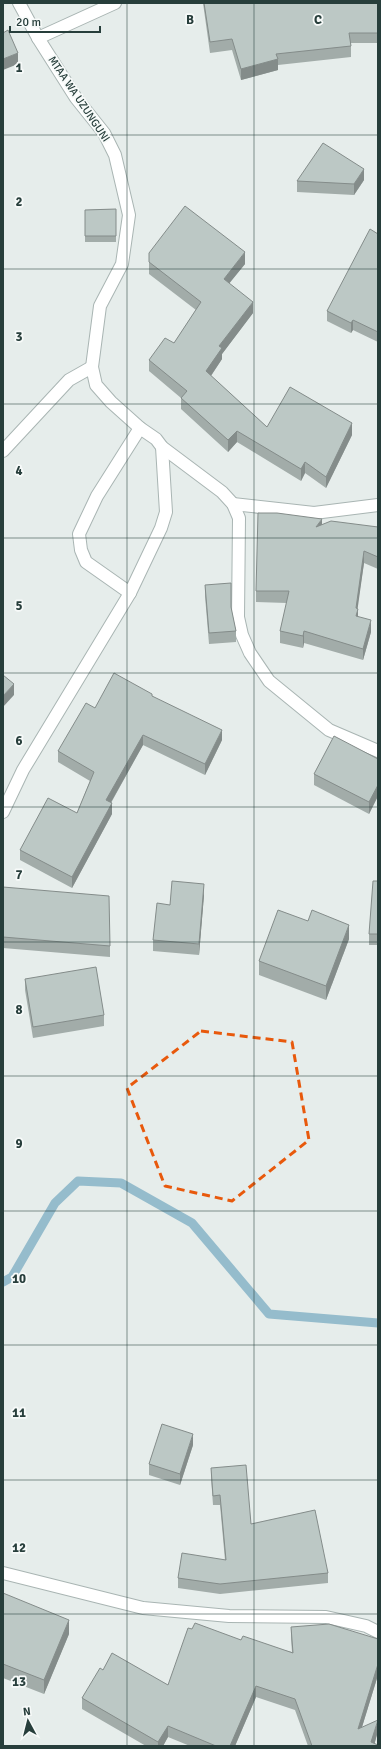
<svg xmlns="http://www.w3.org/2000/svg" width="381" height="1749" font-family="Signika,sans-serif">
<rect width="100%" height="100%" fill="#e6edeb"/>
<g fill="none" stroke-linecap="round" stroke-linejoin="round">
<!-- stream -->
<path stroke="#95bccc" stroke-width="9" d="M3,1282L12,1277L55,1203L78,1181L121,1183L192,1223L269,1314L378,1323"/>
<defs>
<g id="minor">
<path d="M19,3L38,38L76,98L104,133L115,155L129,215L122,264L100,306L92,367L96,385L111,402L140,428L156,439L162,447L222,492L233,504L239,518L238,617L242,635L250,653L269,681L329,730L378,751"/>
<path d="M38,38L115,3"/>
<path d="M3,451L69,380L92,367"/>
<path d="M233,504L314,513L378,505"/>
<path d="M130,593L86,562L81,550L79,534L97,496L140,428"/>
<path d="M3,812L23,770L130,593L161,528L166,512L162,447"/>
<path d="M3,1573L143,1608L229,1616L326,1617L366,1626L378,1632"/>
</g>
</defs>
<!-- minor casing -->
<use href="#minor" stroke="#a9b5b3" stroke-width="14"/>
<!-- minor -->
<use href="#minor" stroke="#fff" stroke-width="12"/>
</g>
<!-- wall -->
<g fill="#a2aca9">
<path d="M203,3H378V43H351V57L278,65V70L241,80L232,50L210,53Z"/>
<path d="M364,180L354,195L297,192V181Z"/>
<path d="M116,209V242H85V210Z"/>
<path d="M378,234V342L353,330L351,333L327,321V311Z"/>
<path d="M149,253L245,264L229,283L253,313L222,354V359L211,376L267,427L352,435L326,488L305,473L301,481L237,442L228,452L181,409V398L149,371V360L174,343L196,310L149,274Z"/>
<path d="M322,525L378,527V569L364,563L357,608L358,616L371,632L363,660L304,643L303,648L280,643V631L287,603L256,602V591Z"/>
<path d="M205,585L231,608L236,631V642L209,644L205,596Z"/>
<path d="M152,696L222,740L205,775L143,745L111,803L112,814L72,888L20,860V850L77,813L90,781L58,762V751L95,708Z"/>
<path d="M378,759V796L369,814L314,785V774Z"/>
<path d="M378,881V945H369V934Z"/>
<path d="M3,887L110,946V957L3,948Z"/>
<path d="M204,895L199,955L153,951V940L170,905Z"/>
<path d="M308,921L349,939L326,1000L259,975V961Z"/>
<path d="M25,979L104,1015V1026L33,1038L25,990Z"/>
<path d="M193,1445L180,1485L149,1475V1464Z"/>
<path d="M211,1468L251,1524L328,1573V1583L220,1594L178,1588V1578L225,1560L220,1505H213L211,1477Z"/>
<path d="M3,1593L69,1634L44,1694L3,1678Z"/>
<path d="M291,1627L378,1639V1675L362,1727L378,1731L374,1744L378,1746H308L295,1710L256,1697L235,1746H190L168,1737L163,1746H146L82,1709V1698L103,1670L168,1685L192,1629L241,1640L292,1652L291,1638Z"/>
</g>
<!-- shaded-wall -->
<g fill="#848c8a">
<path d="M18,53V64L3,70V59Z"/>
<path d="M278,59V70L241,80V69Z"/>
<path d="M364,169V180L354,195V184Z"/>
<path d="M245,252V264L224,290V279Z"/>
<path d="M253,302V313L222,354V359L206,383V371L219,346Z"/>
<path d="M353,320V330L351,333V323Z"/>
<path d="M352,423V435L326,488V477Z"/>
<path d="M237,431V442L228,452V440Z"/>
<path d="M305,462V473L301,481V469Z"/>
<path d="M322,519V531L316,527Z"/>
<path d="M364,551V563L357,613L358,609V620L356,628V608Z"/>
<path d="M371,620V632L363,660V649Z"/>
<path d="M304,631V643L303,648V636Z"/>
<path d="M14,684V695L3,707V696Z"/>
<path d="M222,730V740L205,775V764Z"/>
<path d="M143,735V745L106,811V800Z"/>
<path d="M378,785V796L369,814V802Z"/>
<path d="M112,803V814L72,888V877Z"/>
<path d="M204,884V895L199,955V944Z"/>
<path d="M349,925V939L326,1000V986Z"/>
<path d="M193,1434V1445L180,1485V1474Z"/>
<path d="M69,1620V1634L44,1694V1680Z"/>
<path d="M378,1664V1675L358,1740V1729Z"/>
<path d="M256,1686V1697L235,1746H230Z"/>
<path d="M378,1720V1731L374,1746L371,1742Z"/>
<path d="M168,1726V1737L163,1746H158V1742Z"/>
</g>
<!-- building -->
<g fill="#bcc8c5" stroke="#848c8a">
<path d="M204,3H378V33H349L351,46L276,54L278,59L241,69L232,39L210,42Z"/>
<path d="M8,30L18,53L3,59V33Z"/>
<path d="M323,143L364,169L354,184L297,181Z"/>
<path d="M185,206L245,252L224,279L253,302L219,346L222,348L206,371L267,427L290,387L352,423L326,477L305,462L301,469L237,431L228,440L181,398L187,391L149,360L165,338L174,343L201,302L149,262V253Z"/>
<path d="M116,209V236H85V210Z"/>
<path d="M370,229L378,234V332L353,320L351,323L327,311Z"/>
<path d="M258,513H277L322,519L316,527L331,521L378,527V557L364,551L356,608L358,609L356,616L371,620L363,649L304,631L303,636L280,631L289,591H256Z"/>
<path d="M231,583V607L236,631L209,633L205,585Z"/>
<path d="M114,673L152,694V696L222,730L205,764L143,735L106,800L112,803L72,877L20,850L48,798L77,813L94,772L58,751L86,703L95,708Z"/>
<path d="M3,675L14,684L3,696Z"/>
<path d="M334,736L378,759V785L369,802L314,774Z"/>
<path d="M172,881L204,884L199,944L153,940L157,903L170,905Z"/>
<path d="M373,881H378V934H369Z"/>
<path d="M3,887L109,896L110,946L3,937Z"/>
<path d="M278,910L308,921L312,910L349,925L326,986L259,961Z"/>
<path d="M96,967L104,1015L33,1027L25,979Z"/>
<path d="M162,1424L193,1434L180,1474L149,1464Z"/>
<path d="M246,1465L251,1524L315,1510L328,1573L220,1584L178,1578L182,1553L226,1560L220,1495L213,1496L211,1468Z"/>
<path d="M3,1593L69,1620L44,1680L3,1664Z"/>
<path d="M195,1623L241,1640L243,1636L293,1653L291,1627L329,1624L378,1639V1664L358,1729L378,1720L371,1742L378,1745V1746H312L295,1699L256,1686L230,1746H216L168,1726L158,1742L82,1698L100,1668L103,1670L112,1653L168,1685L188,1628L192,1629Z"/>
</g>
<!-- marked area -->
<path fill="none" stroke="#e8590c" stroke-width="3" stroke-dasharray="8 5" stroke-linejoin="round" d="M201,1031L292,1042L309,1140L232,1201L165,1186L127,1088Z"/>
<!-- grid -->
<path fill="none" stroke="#273e3b" stroke-width="1" stroke-opacity="0.55" d="M127,3V1746M254,3V1746M3,135H378M3,269H378M3,404H378M3,538H378M3,673H378M3,807H378M3,942H378M3,1076H378M3,1211H378M3,1345H378M3,1480H378M3,1614H378"/>
<g text-anchor="middle" dominant-baseline="central" stroke-width="3.5" stroke-linejoin="round" paint-order="stroke">
<!-- street labels -->
<g font-size="11" fill="#273e3b" stroke="#f7faf9">
<text transform="translate(79 99) rotate(56)">MTAA WA UZUNGUNI</text>
</g>
</g>
<g font-size="13" text-anchor="middle" font-weight="bold" fill="#273e3b" stroke="#f7faf9" stroke-width="3.5" stroke-linejoin="round" paint-order="stroke">
<text x="190" y="24">B</text>
<text x="318" y="24">C</text>
<text x="19" y="72">1</text>
<text x="19" y="206">2</text>
<text x="19" y="341">3</text>
<text x="19" y="475">4</text>
<text x="19" y="610">5</text>
<text x="19" y="745">6</text>
<text x="19" y="879">7</text>
<text x="19" y="1014">8</text>
<text x="19" y="1148">9</text>
<text x="19" y="1283">10</text>
<text x="19" y="1417">11</text>
<text x="19" y="1552">12</text>
<text x="19" y="1686">13</text>
</g>
<!-- border -->
<rect width="381" height="1749" fill="none" stroke="#273e3b" stroke-width="8"/>
<!-- north arrow -->
<g transform="translate(28 1721) rotate(353)" stroke="#f7faf9" stroke-width="3" paint-order="stroke">
<path d="M0-3L7 15L0 10L-7 15Z" fill="#273e3b"/>
<text y="-6" font-size="11" font-weight="bold" text-anchor="middle" fill="#273e3b">N</text>
</g>
<!-- scale -->
<path d="M10 26v6h90v-6" fill="none" stroke="#273e3b" stroke-width="2"/>
<text x="16" y="26" font-size="12" fill="#273e3b" stroke="#f7faf9" stroke-width="3" paint-order="stroke">20 m</text>
</svg>
